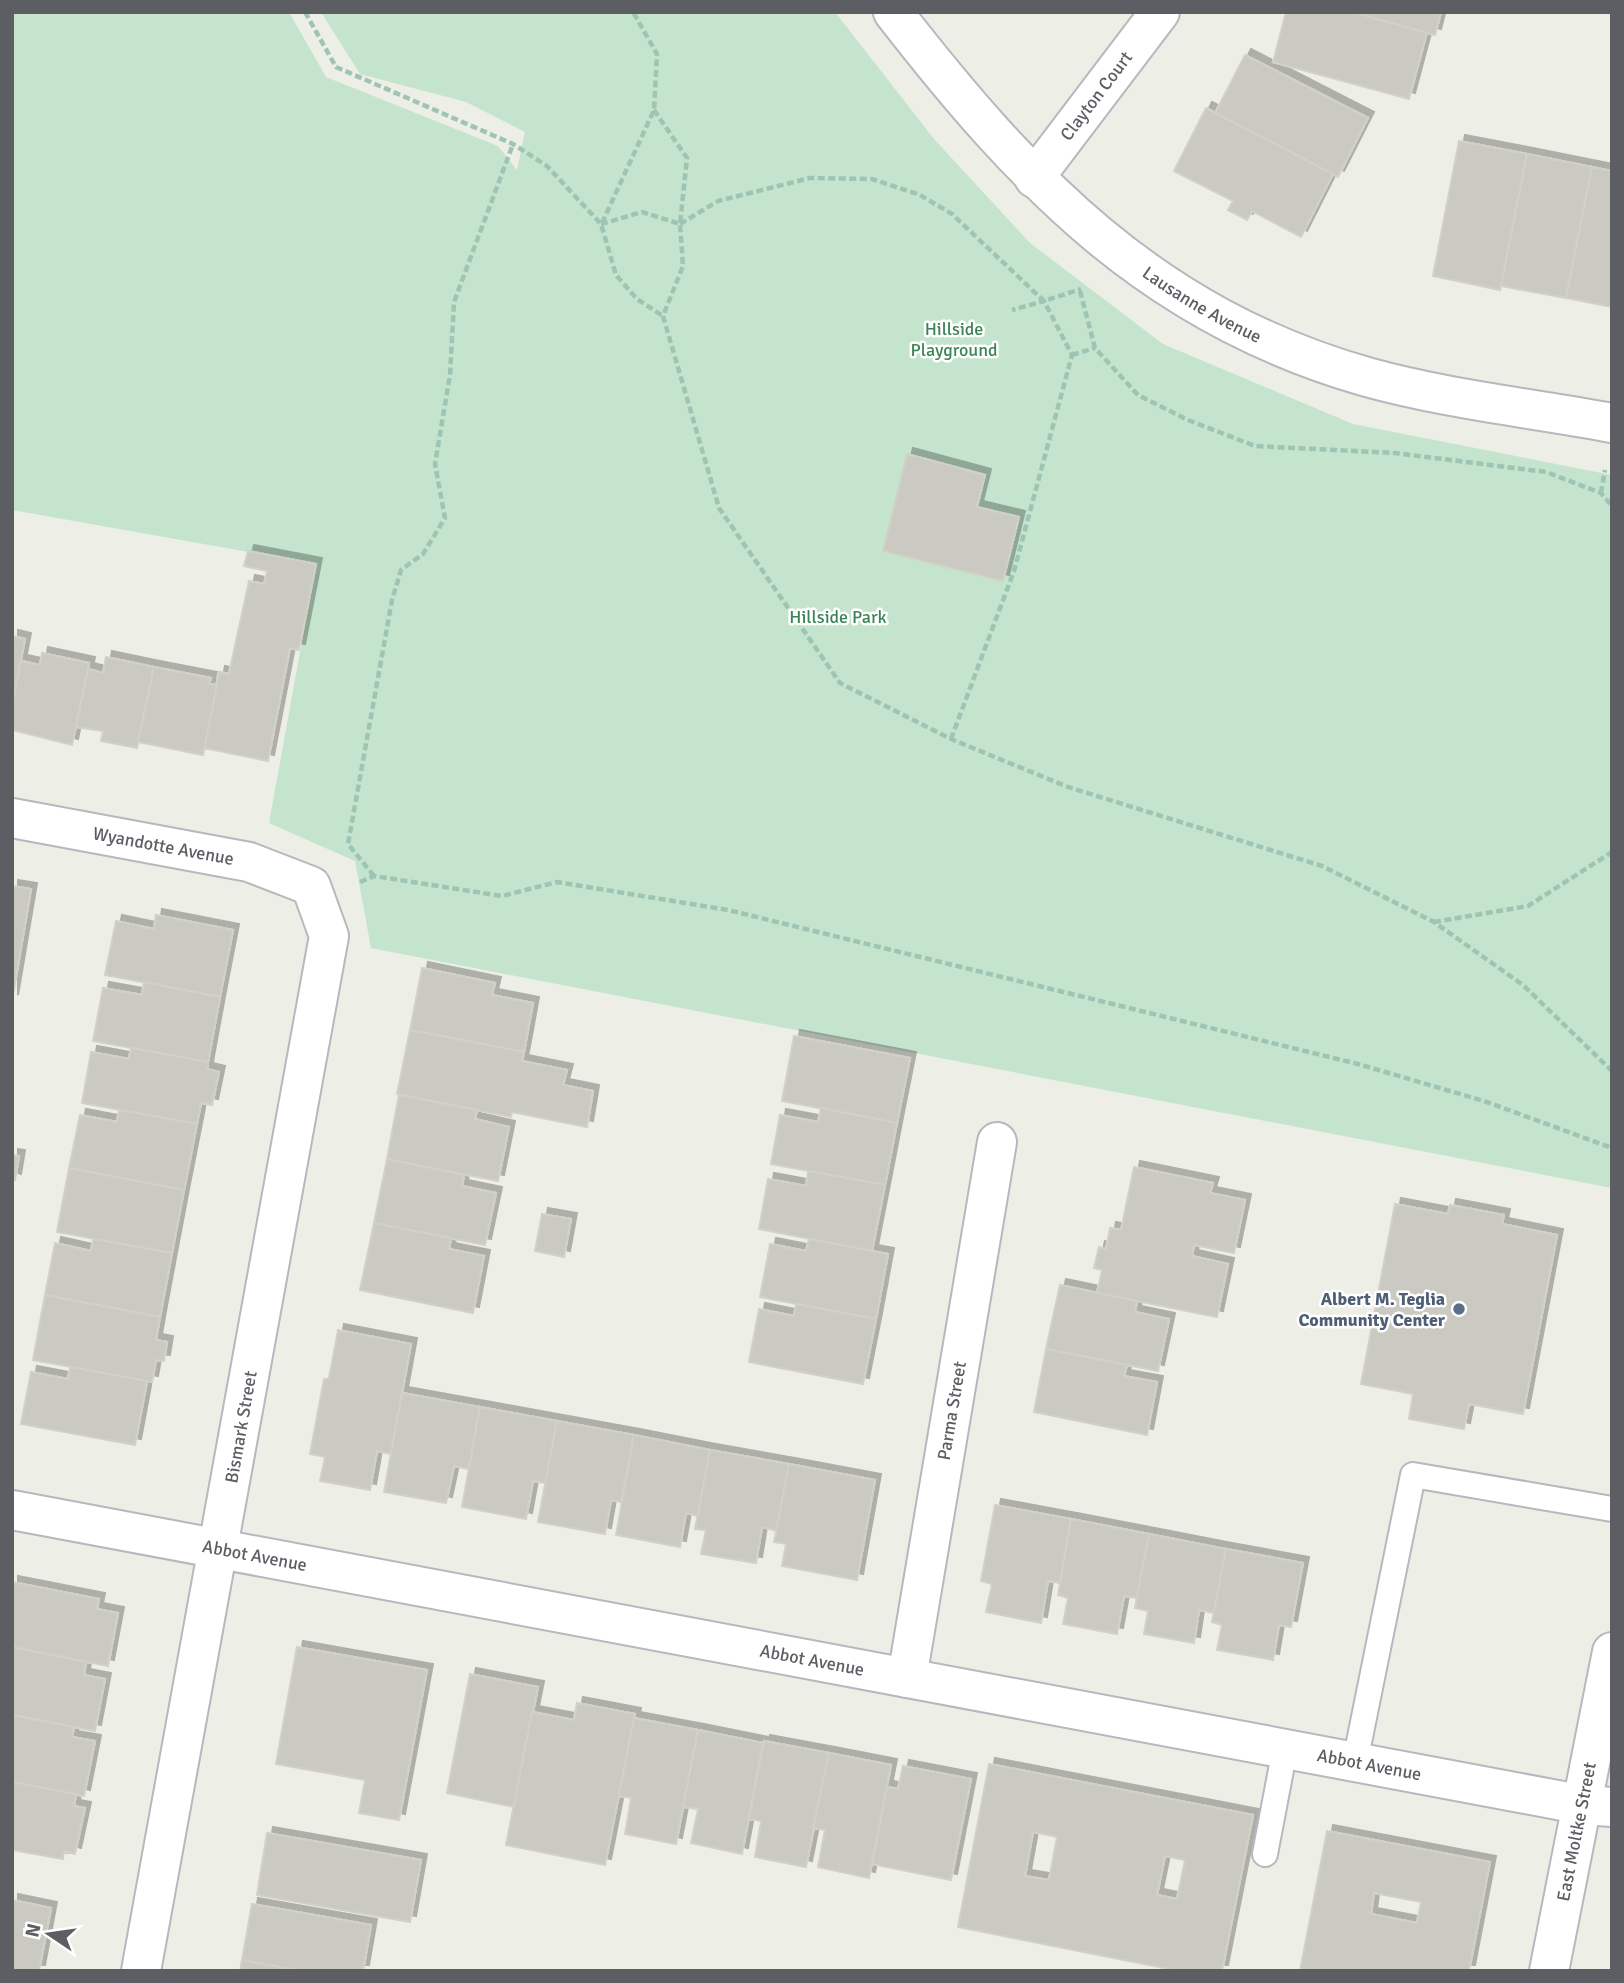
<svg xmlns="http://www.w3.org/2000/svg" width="1624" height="1983" font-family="Signika,sans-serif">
<defs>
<filter id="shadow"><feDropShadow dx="6" dy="-6" stdDeviation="0" flood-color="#0004"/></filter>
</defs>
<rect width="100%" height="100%" fill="#edeee5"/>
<!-- green -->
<path fill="#c4e4ce" d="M12,12H289L326,77L498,146L517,170L525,132L466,102L360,74L321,12H835L934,139L1030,243L1163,344L1353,424L1612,475V1188L371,948L355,861L269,823L316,564L12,510Z"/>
<!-- building -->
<g fill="#cac9c2" stroke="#d2d2c4" stroke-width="2" fill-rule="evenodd" filter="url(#shadow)">
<path d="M1286,12H1352L1427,32L1409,99L1273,62Z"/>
<path d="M1352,12H1441L1435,35Z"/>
<path d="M1245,55L1368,118L1338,177L1215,113Z"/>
<path d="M1206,108L1333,174L1301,237L1252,211L1247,220L1228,210L1233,201L1174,171Z"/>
<path d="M1459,141L1527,154L1500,290L1433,276Z"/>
<path d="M1527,154L1592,167L1566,298L1501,286Z"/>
<path d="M1592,167L1612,171V307L1566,298Z"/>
<path d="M907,454L985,475L977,507L1019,517L1003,581L883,551Z"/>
<path d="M248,551L316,564L299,650L290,648L268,761L204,748L219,672L229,674L249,581L264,584L267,571L244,566Z"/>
<path d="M12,636L25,639L12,705Z"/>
<path d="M42,653L89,663L72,745L12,730V705L21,661L40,665Z"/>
<path d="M106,657L154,667L137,748L101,741L103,731L76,727L88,669L103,673Z"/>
<path d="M154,667L211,678L209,684L217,685L203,755L138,742Z"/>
<path d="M12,886L31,889L12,1001Z"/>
<path d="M156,915L233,930L220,997L105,975L116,921L154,929Z"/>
<path d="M422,968L495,983L492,995L533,1003L524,1052L410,1030Z"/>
<path d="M144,982L220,997L208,1062L93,1041L103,988L142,995Z"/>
<path d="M410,1030L524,1052L522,1061L567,1070L563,1085L593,1091L587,1127L512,1112L511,1117L397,1094Z"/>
<path d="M794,1036L910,1058L897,1123L782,1101Z"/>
<path d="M131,1048L208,1062L207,1069L219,1072L212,1105L201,1103L197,1124L82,1103L91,1052L129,1059Z"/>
<path d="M399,1095L477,1110L475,1119L509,1127L498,1181L387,1159Z"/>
<path d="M821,1108L897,1123L885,1185L771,1164L780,1115L818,1122Z"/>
<path d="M119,1110L197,1124L184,1190L69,1168L80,1115L117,1122Z"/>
<path d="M12,1155L19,1156L15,1180L12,1179Z"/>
<path d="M387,1159L464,1175L462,1186L496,1193L485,1245L374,1223Z"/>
<path d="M1134,1167L1213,1183L1210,1193L1245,1200L1234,1253L1194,1245L1192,1256L1228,1264L1217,1317L1097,1293L1102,1270L1094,1268L1099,1247L1106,1249L1110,1228L1121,1230Z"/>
<path d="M69,1168L184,1190L172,1253L57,1232Z"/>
<path d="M808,1171L885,1185L872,1251L759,1229L768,1179L806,1186Z"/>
<path d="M1395,1204L1448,1214L1450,1205L1504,1215L1502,1224L1557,1235L1523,1414L1469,1404L1464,1429L1409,1419L1413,1394L1361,1384Z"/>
<path d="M542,1214L571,1219L564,1257L535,1251Z"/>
<path d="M374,1223L451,1238L449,1249L484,1256L473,1313L360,1290Z"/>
<path d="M93,1239L172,1253L160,1317L45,1295L55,1243L91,1251Z"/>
<path d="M809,1239L888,1254L876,1319L760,1297L770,1244L806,1251Z"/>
<path d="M1060,1285L1137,1301L1135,1312L1169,1319L1158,1371L1046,1349Z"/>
<path d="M45,1295L160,1317L156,1340L167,1342L164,1361L156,1360L152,1382L33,1360Z"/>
<path d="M796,1304L876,1319L863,1384L749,1362L759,1309L794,1316Z"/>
<path d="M338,1330L411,1344L391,1454L377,1451L370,1490L320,1481L325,1457L310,1454L324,1379H329Z"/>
<path d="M1046,1349L1127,1365L1124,1376L1157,1382L1147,1435L1034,1412Z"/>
<path d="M70,1367L147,1381L135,1445L21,1424L31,1372L68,1379Z"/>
<path d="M402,1393L480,1407L469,1469L454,1466L446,1503L384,1492Z"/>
<path d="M480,1407L557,1421L546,1483L533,1481L526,1519L462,1507Z"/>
<path d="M557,1421L634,1435L621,1502L611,1500L605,1534L538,1522Z"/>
<path d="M634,1435L710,1450L699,1516L686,1513L680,1547L616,1535Z"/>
<path d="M710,1450L789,1464L777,1531L762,1527L756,1563L701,1554L706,1530L695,1529Z"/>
<path d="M789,1464L875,1480L857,1580L782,1566L786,1544L774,1542Z"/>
<path d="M995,1505L1071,1519L1060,1583L1048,1581L1041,1623L986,1612L992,1584L981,1581Z"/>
<path d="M1071,1519L1149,1534L1137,1598L1124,1596L1117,1634L1063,1624L1068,1598L1058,1595Z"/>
<path d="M1149,1534L1226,1549L1214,1613L1199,1610L1194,1643L1144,1634L1148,1611L1135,1608Z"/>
<path d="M1226,1549L1303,1563L1291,1627L1279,1625L1273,1660L1217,1650L1222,1625L1212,1622Z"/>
<path d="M12,1582L99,1599L97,1609L118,1613L108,1666L12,1647Z"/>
<path d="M12,1647L86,1662L84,1675L105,1679L95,1731L12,1715Z"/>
<path d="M297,1647L427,1670L399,1820L359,1813L365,1780L276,1764Z"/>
<path d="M470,1674L538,1687L514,1807L447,1793Z"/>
<path d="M577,1703L635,1714L605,1865L506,1845L532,1712L574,1720Z"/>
<path d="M12,1715L74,1727L72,1737L95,1741L84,1796L12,1782Z"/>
<path d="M634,1718L698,1730L676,1844L625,1834L631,1798L619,1796Z"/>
<path d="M698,1730L763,1743L742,1854L691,1843L698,1809L683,1807Z"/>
<path d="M764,1741L829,1753L806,1867L755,1857L761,1821L749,1819Z"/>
<path d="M829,1753L891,1765L869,1878L818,1867L825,1830L813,1828Z"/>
<path d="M989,1764L1253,1815L1222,1971H1179L958,1927ZM1033,1832L1057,1837L1049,1880L1025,1876ZM1165,1856L1185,1860L1177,1899L1157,1895Z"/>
<path d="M903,1766L971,1779L951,1880L872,1864L887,1787L898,1789Z"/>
<path d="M12,1782L76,1794L74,1806L85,1808L75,1854L64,1851L63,1859L12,1850Z"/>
<path d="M1327,1831L1490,1862L1469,1971H1300ZM1374,1893L1421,1902L1417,1923L1371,1914Z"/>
<path d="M267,1833L421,1860L410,1922L257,1895Z"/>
<path d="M12,1900L51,1908L39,1971H12Z"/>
<path d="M252,1904L371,1925L363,1971H301L242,1960Z"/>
<path d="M242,1960L301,1971H240Z"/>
</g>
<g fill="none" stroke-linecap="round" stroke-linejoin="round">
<defs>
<g id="service">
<path d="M1355,1762L1413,1475L1612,1509"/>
<path d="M1265,1854L1285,1749"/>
</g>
<g id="minor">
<path id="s1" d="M893,12C1025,182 1152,316 1367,377C1446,399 1531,408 1612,423"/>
<path id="s2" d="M1034,178L1160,12"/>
<path id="s3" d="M12,818L249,862L311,886L329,936L141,1971"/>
<path id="s4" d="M12,1510L1584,1805L1612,1807"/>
<path id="s5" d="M907,1678L997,1142"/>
<path id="s6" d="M1549,1971L1612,1652"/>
</g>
</defs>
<!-- service casing -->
<use href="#service" stroke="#b7b8be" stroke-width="28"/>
<!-- minor casing -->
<use href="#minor" stroke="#b7b8be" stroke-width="42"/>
<!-- path -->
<g stroke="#9ec4b4" stroke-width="4.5" stroke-dasharray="7 3.5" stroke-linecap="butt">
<path d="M305,12L336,67L513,144L547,166L601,224L616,275L637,299L663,316"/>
<path d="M654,110L687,158L680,224"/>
<path d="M602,223L654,110L657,54L633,12"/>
<path d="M601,224L642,212L680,224L683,266L663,316L719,508L840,683L951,739L1068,787L1322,866L1434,922L1523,985L1612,1071"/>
<path d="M680,224L718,201L810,178L872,179L920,195L952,214L1044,301L1081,289"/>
<path d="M1080,291L1095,348L1138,395L1188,420L1255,446L1395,453L1546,472L1601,493L1612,506"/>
<path d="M1072,355L1095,348"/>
<path d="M1601,493L1605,470"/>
<path d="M951,739L1014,571L1072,355L1044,301L1012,310"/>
<path d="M374,876L348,844L392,600L401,570L423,554L445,518L435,464L450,375L454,302L513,144"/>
<path d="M360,882L374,876L502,896L557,882L728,910L1358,1064L1484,1101L1612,1148"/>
<path d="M1434,922L1528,906L1612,852"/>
</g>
<!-- service -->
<use href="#service" stroke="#fff" stroke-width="24"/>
<!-- minor -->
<use href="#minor" stroke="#fff" stroke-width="38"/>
</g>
<!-- markers -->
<circle fill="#5c6f8a" stroke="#fff" stroke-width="2.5" cx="1459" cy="1309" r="7"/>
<g text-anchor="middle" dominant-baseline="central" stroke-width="5" stroke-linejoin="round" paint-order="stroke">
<!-- street labels -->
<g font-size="18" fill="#5d5e64" stroke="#fff">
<text stroke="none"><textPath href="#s2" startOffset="103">Clayton Court</textPath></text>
<text stroke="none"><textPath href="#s1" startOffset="429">Lausanne Avenue</textPath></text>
<text stroke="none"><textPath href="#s3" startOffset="154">Wyandotte Avenue</textPath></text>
<text stroke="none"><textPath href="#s5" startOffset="271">Parma Street</textPath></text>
<text transform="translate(241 1427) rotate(-80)">Bismark Street</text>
<text stroke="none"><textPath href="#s4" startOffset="247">Abbot Avenue</textPath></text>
<text stroke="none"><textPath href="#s4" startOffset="814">Abbot Avenue</textPath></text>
<text stroke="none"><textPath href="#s4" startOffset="1381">Abbot Avenue</textPath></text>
<text stroke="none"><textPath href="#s6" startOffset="142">East Moltke Street</textPath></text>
</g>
<!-- park labels -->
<g font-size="18" fill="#3c8456" stroke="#fff">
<text x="954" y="329">Hillside<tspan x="954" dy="21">Playground</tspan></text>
<text x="838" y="617">Hillside Park</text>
</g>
<!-- service labels -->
<g font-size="18" font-weight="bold" fill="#4e5e75" stroke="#fff" text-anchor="end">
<text x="1445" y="1299">Albert M. Teglia<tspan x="1445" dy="21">Community Center</tspan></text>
</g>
</g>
<!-- border -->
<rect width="1624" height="1983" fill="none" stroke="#5d5e64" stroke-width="28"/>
<!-- north arrow -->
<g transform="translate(49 1934) rotate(283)" stroke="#ffffff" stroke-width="5" paint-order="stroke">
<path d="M0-5L12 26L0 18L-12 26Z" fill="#5d5e64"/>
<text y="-10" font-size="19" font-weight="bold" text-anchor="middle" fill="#5d5e64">N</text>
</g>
</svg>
